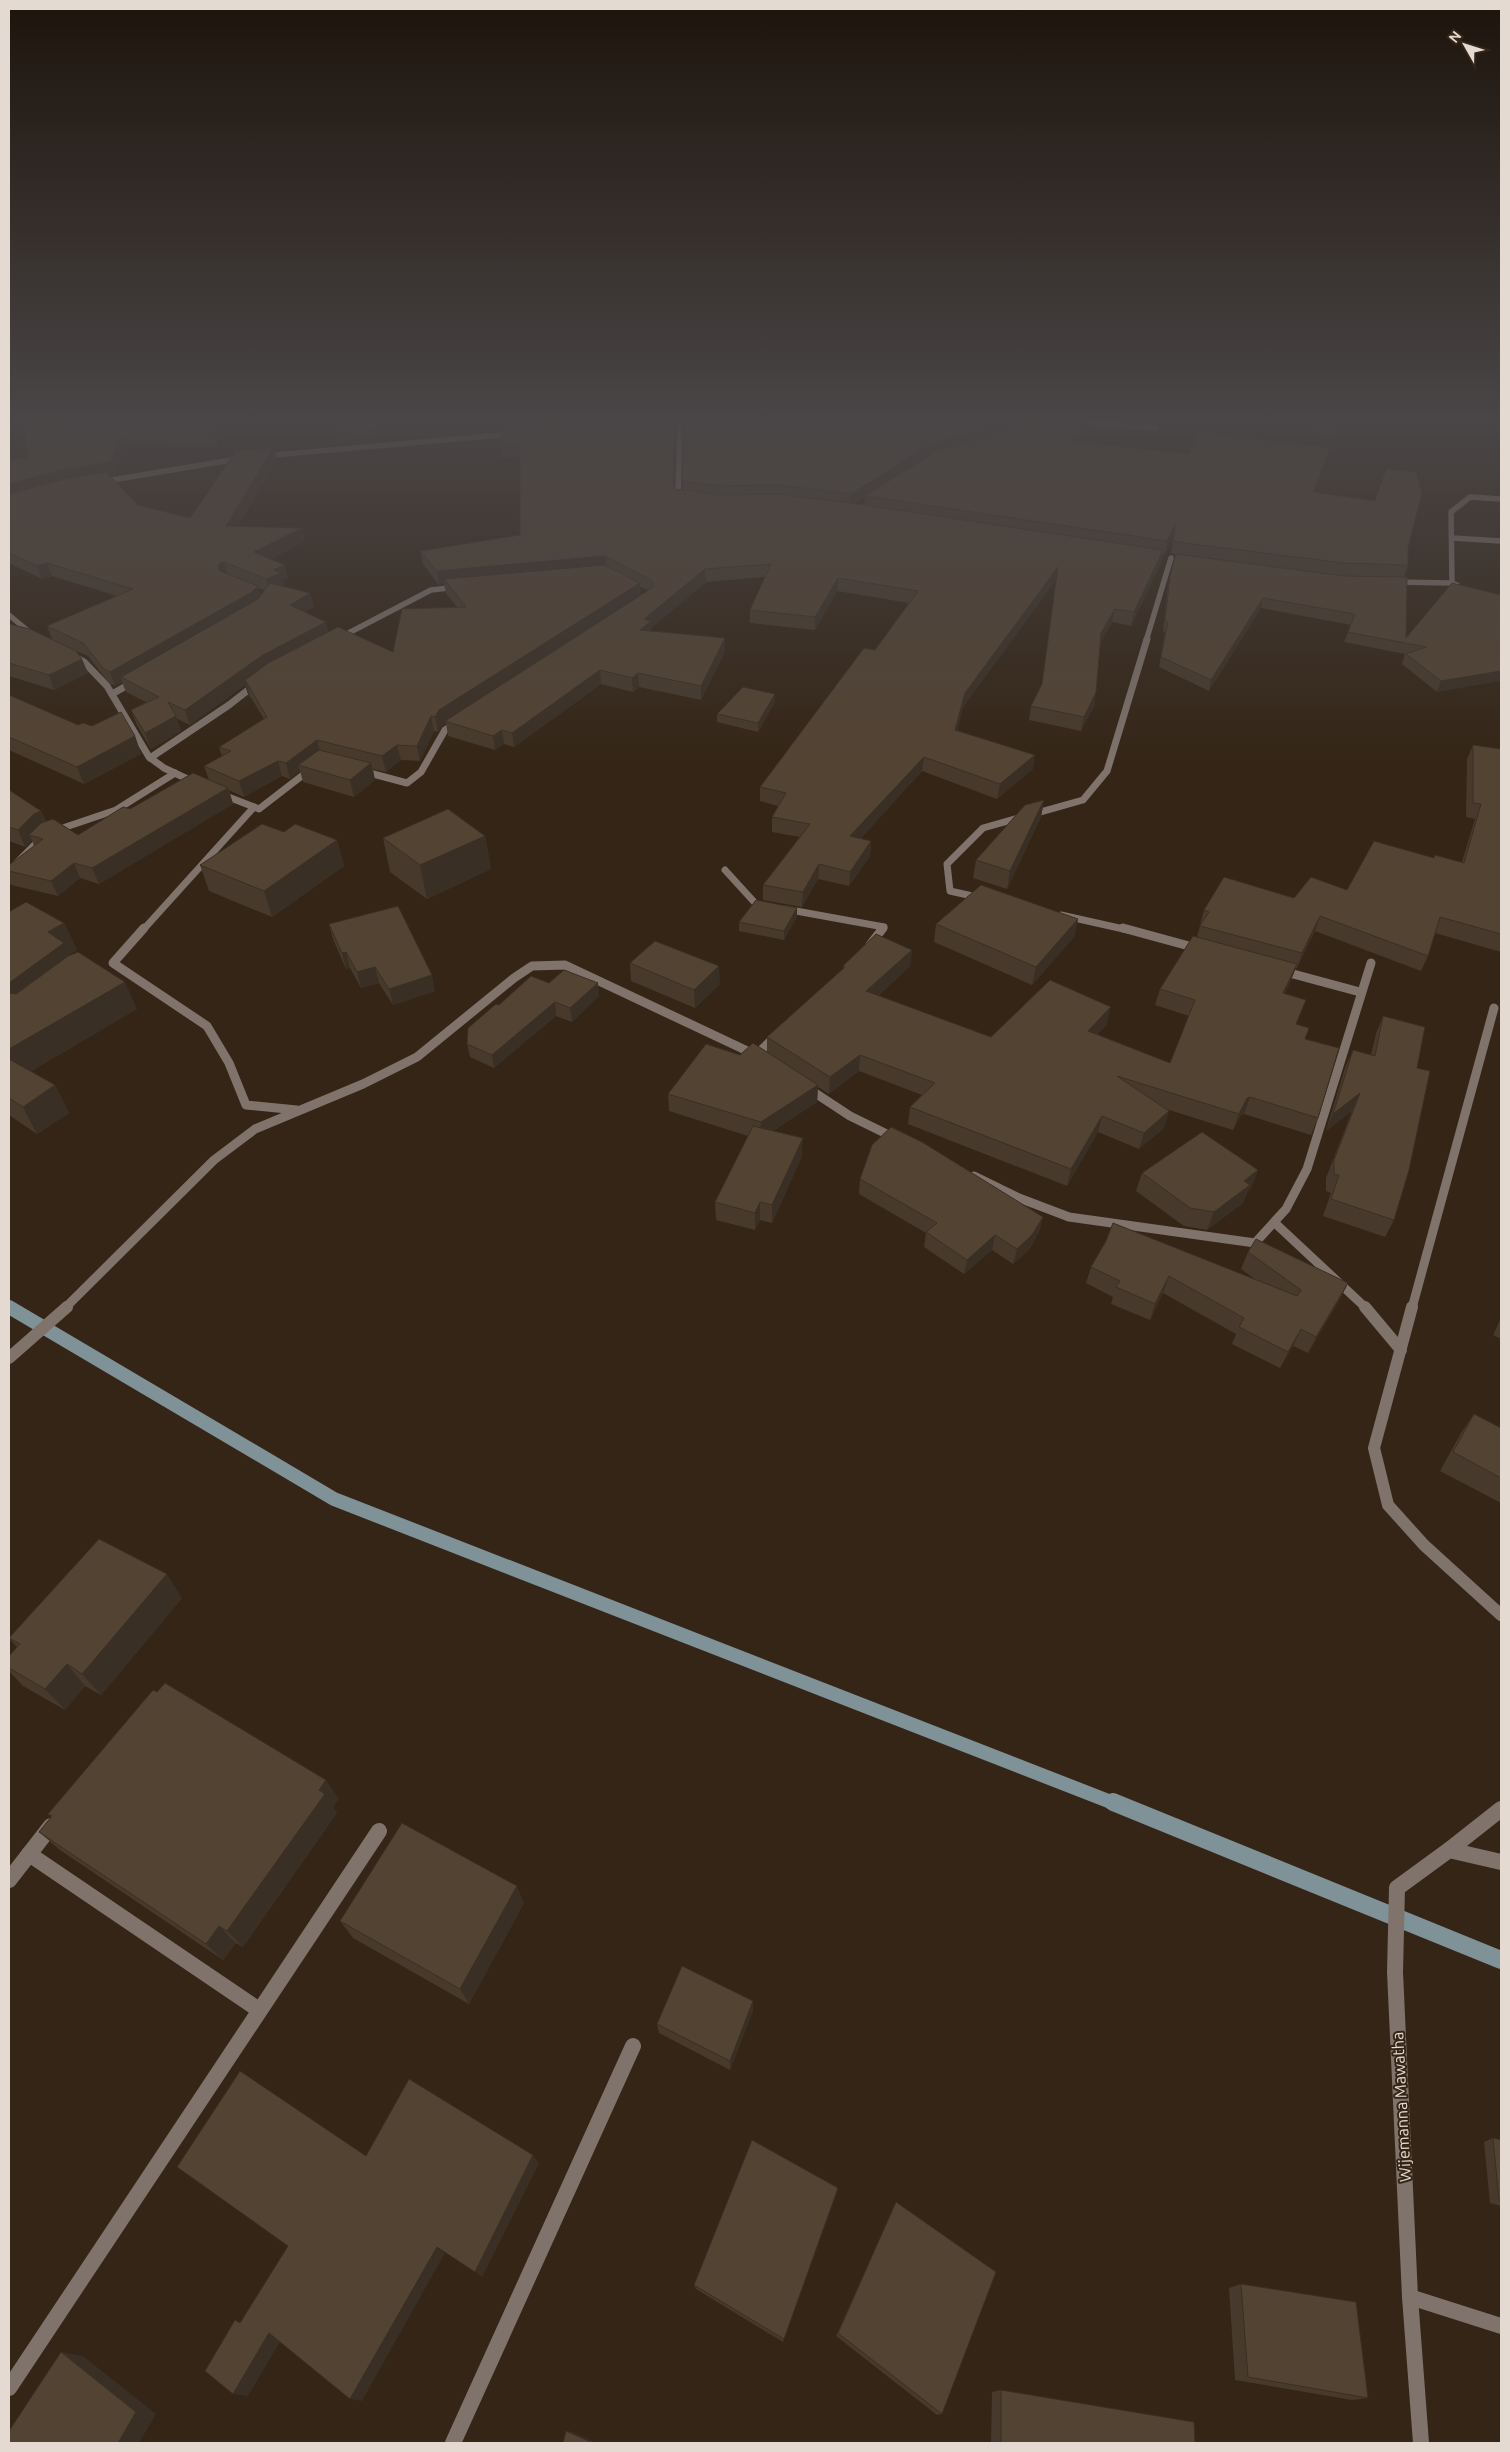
<svg xmlns="http://www.w3.org/2000/svg" width="1510" height="2452" font-family="Ubuntu,sans-serif">
<rect width="100%" height="100%" fill="#342516"/>
<g fill="none" stroke-linecap="round" stroke-linejoin="round">
<!-- stream-far2 -->
<path stroke="#7f9298" stroke-width="11" d="M9,1307L11,1308"/>
<!-- stream-far1 -->
<path stroke="#7f9298" stroke-width="14" d="M9,1307L334,1499L1116,1804"/>
<!-- stream -->
<path stroke="#7f9298" stroke-width="18" d="M1113,1802L1501,1960"/>
<!-- street-far4 -->
<g stroke="#7f736c" stroke-width="5.5">
<path d="M680,419L678,497L684,498"/>
<path d="M1074,421L1156,428"/>
<path d="M262,456L514,434"/>
<path d="M100,482L243,458"/>
<path d="M1452,538L1501,541"/>
<path d="M1395,582L1452,583"/>
<path d="M1457,585L1452,583L1451,512L1470,497L1501,499"/>
<path d="M9,615L33,635"/>
<path d="M339,638L431,590L458,587"/>
<path d="M1146,641L1171,558"/>
</g>
<!-- street-far3 -->
<g stroke="#7f736c" stroke-width="7">
<path d="M70,654L84,662L107,686L149,757L164,768L196,783"/>
<path d="M112,694L135,681"/>
<path d="M150,758L229,705L257,683"/>
<path d="M362,771L407,783L421,772L445,730L456,723"/>
<path d="M218,793L259,809L312,768"/>
<path d="M725,870L756,904L766,906"/>
<path d="M9,871L45,834L116,810L175,773"/>
<path d="M981,898L950,891L947,864L983,828L1083,800L1107,771L1147,639"/>
<path d="M785,909L884,927L882,930"/>
<path d="M1061,915L1128,930"/>
<path d="M143,930L254,807"/>
</g>
<!-- street-far2 -->
<g stroke="#7f736c" stroke-width="9">
<path d="M144,928L113,963L207,1026L229,1063L246,1105L297,1110"/>
<path d="M1123,928L1200,949"/>
<path d="M870,945L883,928"/>
<path d="M1282,971L1360,992"/>
<path d="M756,1055L777,1035"/>
<path d="M806,1087L850,1116L897,1139"/>
<path d="M974,1176L1019,1198L1069,1217L1255,1243L1286,1209L1307,1169L1371,963"/>
<path d="M1276,1224L1366,1308"/>
<path d="M65,1308L214,1160L255,1129L363,1084L417,1057L514,978L532,966L565,965L758,1056"/>
<path d="M1412,1308L1494,1008"/>
</g>
<!-- street-far1 -->
<g stroke="#7f736c" stroke-width="12">
<path d="M1365,1307L1401,1350"/>
<path d="M1412,1307L1374,1448L1388,1505L1424,1545L1501,1615"/>
<path d="M9,1358L67,1307"/>
</g>
<!-- street -->
<g stroke="#7f736c" stroke-width="16">
<path d="M1449,1850L1501,1809"/>
<path d="M29,1854L259,2010"/>
<path d="M9,1880L51,1826"/>
<path d="M1410,2297L1501,2326"/>
<path d="M9,2388L379,1831"/>
<path d="M453,2443L633,2046"/>
<path d="M1421,2443L1410,2297L1395,1972L1397,1888L1449,1850L1501,1862"/>
</g>
</g>
<!-- wall -->
<g fill="#473a2c" fill-rule="evenodd">
<path d="M77,419H219L218,447L126,446L114,475H109L138,505L190,518L277,459L237,527L302,528L305,541L271,559L288,578L283,580L284,586H283L310,593L314,607L305,612L329,632L393,652L457,607L446,593L444,584L439,585L423,564L420,551L520,535V457L502,458L500,446L504,427L503,419H675L674,486L676,489L683,490L684,419H1087L1086,427L1075,442L1189,454L1330,448L1327,460L1314,492L1408,548V565L1404,577L1406,638L1501,595L1437,692L1402,664L1405,654L1344,642L1351,625L1261,608L1209,691L1159,667L1165,632L1163,631L1168,586L1176,555L1171,553L1173,537L1165,554H1163L1161,563L1131,626L1112,622L1100,644L1096,692L1094,706L1081,731L1029,720L1031,706L1042,685L1056,580L963,707L957,731L1033,769L997,799L922,771L861,838L871,841L870,856L849,886L818,879L802,907L763,900V885L800,837L772,832V817L778,806L760,801V787L875,650L909,603L837,591L815,630L750,623V610L765,577L706,582L651,628L652,631L725,638V652L701,700L639,687L633,692L601,684L514,747L504,744L495,750L448,736L446,723L442,726L438,732L434,731L420,761L401,760L386,772L373,769L375,780L354,797L303,782L300,771L290,779L282,776L244,797L229,790L233,804L99,884L80,878L58,896L11,885L9,882V865L34,846L32,840L25,847L9,841V790L41,811L46,821L78,835L130,809L209,780L204,766L222,756L219,747L264,719L250,696L249,697L245,685L190,725L176,718L181,731L151,749L137,725L131,710L146,702L126,692L122,682L115,686L109,683L88,656L76,651L88,673L54,690L9,676V624L52,639L47,626L117,596L52,576L42,579L9,563V461L28,457ZM865,497L864,505L854,504ZM640,587L648,590L641,595ZM258,588L264,590L260,595Z"/>
<path d="M331,419H379L380,436L338,440Z"/>
<path d="M1286,419H1338L1337,427L1334,438Z"/>
<path d="M775,694V702L758,732L717,722V714Z"/>
<path d="M9,695L78,725L92,726L135,736L141,754L84,784L9,750Z"/>
<path d="M1473,745L1501,749V952L1435,933L1428,956L1421,971L1315,931L1297,968H1296L1291,980L1285,993L1296,1024L1305,1039L1318,1118L1311,1135L1244,1114L1241,1115L1233,1130L1166,1109L1169,1111L1164,1128L1139,1149L1098,1132L1067,1186L908,1124L910,1107L922,1095L859,1071L829,1094L818,1087L817,1102L773,1131L802,1156L772,1223L760,1220L755,1230L716,1220L715,1202L748,1136L669,1111L668,1094L740,1055L767,1053V1037L843,969V966L912,950L910,966L878,996L991,1037L1107,1024L1097,1034L1170,1063L1189,1016L1155,1005L1160,989L1197,937L1204,910L1347,890L1434,858L1462,862L1475,819L1466,817L1467,759Z"/>
<path d="M1044,800L1041,817L1007,889L973,878L976,860Z"/>
<path d="M284,832L337,840L344,866L272,917L209,891L200,865Z"/>
<path d="M485,836L491,869L427,899L390,872L383,838Z"/>
<path d="M797,908V917L784,940L739,931V922Z"/>
<path d="M9,912L64,923L77,950L69,954L70,955L137,1009L31,1071L55,1085L69,1113L37,1134L9,1115Z"/>
<path d="M1078,919L1074,937L1032,985L934,942L936,924Z"/>
<path d="M329,924L435,991L393,1005L379,983L361,988L350,968L346,969L333,939Z"/>
<path d="M630,963L720,984L695,1008L631,981Z"/>
<path d="M549,983L599,996L572,1022L556,1016L494,1068L470,1057L467,1044Z"/>
<path d="M1383,1016L1417,1068L1394,1220L1385,1237L1323,1216L1331,1193L1326,1191V1178L1352,1111L1326,1131L1345,1068L1353,1050L1371,1055L1376,1034Z"/>
<path d="M1258,1170L1251,1188L1248,1191L1243,1203L1207,1230L1184,1226L1136,1191L1142,1173Z"/>
<path d="M860,1179L1043,1217L1039,1232L1029,1250L1013,1264L992,1250L964,1274L924,1247L926,1233L859,1194Z"/>
<path d="M1106,1241L1256,1280L1241,1269L1248,1252L1348,1283L1340,1299L1308,1353L1293,1346L1280,1368L1232,1344L1236,1334L1163,1293L1150,1320L1111,1304L1113,1297L1086,1283L1091,1267Z"/>
<path d="M1501,1318V1339L1493,1335Z"/>
<path d="M1474,1414L1501,1428V1503L1440,1471L1461,1433Z"/>
<path d="M182,1598L101,1695L85,1686L65,1710L23,1686L9,1671V1656L17,1647L9,1638Z"/>
<path d="M339,1799L333,1807L337,1813L243,1947L236,1943L223,1960L60,1850L39,1832L51,1817L48,1814Z"/>
<path d="M524,1903L469,2004L353,1938L340,1921Z"/>
<path d="M753,2001V2011L730,2070L659,2033L657,2024Z"/>
<path d="M1493,2138L1501,2140V2206L1490,2203L1484,2142Z"/>
<path d="M836,2195L783,2342L696,2289L694,2285Z"/>
<path d="M896,2202L942,2414L937,2415L836,2336Z"/>
<path d="M1241,2284L1368,2398L1352,2400L1235,2380L1229,2288Z"/>
<path d="M1001,2390L1195,2443H991L992,2392Z"/>
</g>
<!-- shaded-wall -->
<g fill="#3a2f24">
<path d="M215,419H219L218,447L215,435Z"/>
<path d="M379,419L380,436L338,440L337,433Z"/>
<path d="M503,419H616L505,429Z"/>
<path d="M1012,419H1048L930,456L850,506L851,494L931,444Z"/>
<path d="M1085,419H1087L1086,427L1067,453L1069,441Z"/>
<path d="M123,434L126,446L114,475L67,482L9,498V484Z"/>
<path d="M274,447L277,459L229,539L226,526Z"/>
<path d="M1330,448L1327,460L1310,504L1313,492Z"/>
<path d="M1175,525L1173,537L1165,554L1167,541Z"/>
<path d="M302,528L305,541L258,565L254,552Z"/>
<path d="M1163,550L1161,563L1131,626L1134,612Z"/>
<path d="M605,556L606,569L444,579V584L439,585L437,571Z"/>
<path d="M224,562L228,576H224L218,567L220,563Z"/>
<path d="M47,563L52,576L42,579L37,566Z"/>
<path d="M285,565L288,578L283,580L284,586L270,592L266,579L273,570Z"/>
<path d="M1058,567L1056,580L963,707L953,744L955,730L965,693Z"/>
<path d="M705,569L706,582L651,628L652,634L640,630L644,619Z"/>
<path d="M838,578L837,591L815,630V617Z"/>
<path d="M640,583L641,597L445,721L446,723L442,726L438,732L435,717L439,710Z"/>
<path d="M258,586L261,599L121,677L122,682L115,686L110,672Z"/>
<path d="M310,593L314,607L293,620L290,605Z"/>
<path d="M1263,598L1261,608L1209,691L1211,680Z"/>
<path d="M1115,609L1112,622L1098,647L1101,633Z"/>
<path d="M326,622L330,636L246,681L250,696L249,697L245,685L190,725L185,710L263,655Z"/>
<path d="M725,638V652L701,700V686Z"/>
<path d="M82,659L88,673L54,690L49,675Z"/>
<path d="M600,670L601,684L514,747L512,733Z"/>
<path d="M1501,671V681L1437,692L1441,681Z"/>
<path d="M638,673L639,687L633,692L632,678Z"/>
<path d="M1096,692L1094,706L1081,731L1084,717Z"/>
<path d="M775,694V702L758,732V723Z"/>
<path d="M176,716L181,731L151,749L145,733Z"/>
<path d="M431,716L434,731L420,761L417,746Z"/>
<path d="M502,730L504,744L495,750L493,736Z"/>
<path d="M135,736L141,754L84,784L77,767Z"/>
<path d="M317,740L321,756L298,765L300,771L290,779L286,763Z"/>
<path d="M397,745L401,760L386,772L382,756Z"/>
<path d="M1035,755L1033,769L997,799L1000,784Z"/>
<path d="M924,757L922,771L850,851V836Z"/>
<path d="M278,761L282,776L244,797L239,781Z"/>
<path d="M371,763L375,780L354,797L350,780Z"/>
<path d="M228,788L233,804L99,884L92,868Z"/>
<path d="M1044,800L1041,817L1007,889L1010,871Z"/>
<path d="M41,811L48,827L29,835L32,840L25,847L18,830L34,814Z"/>
<path d="M485,836L491,869L427,899L420,865Z"/>
<path d="M337,840L344,866L272,917L264,891Z"/>
<path d="M871,841L870,856L849,886L850,872Z"/>
<path d="M74,863L80,878L58,896L51,881Z"/>
<path d="M819,864L818,879L802,907L803,892Z"/>
<path d="M797,908V917L784,940V931Z"/>
<path d="M1320,916L1315,931L1297,968L1302,953Z"/>
<path d="M1078,919L1074,937L1032,985L1036,967Z"/>
<path d="M64,923L77,950L69,954L77,970L22,1011L9,996V983L48,932Z"/>
<path d="M912,950L910,966L865,1008L866,991Z"/>
<path d="M346,952L350,968L346,969L342,953Z"/>
<path d="M1297,964L1291,980L1277,1009L1283,993Z"/>
<path d="M719,966L720,984L695,1008L694,990Z"/>
<path d="M375,967L379,983L361,988L357,972Z"/>
<path d="M432,975L435,991L393,1005L389,989Z"/>
<path d="M125,982L137,1009L15,1081L9,1070V1049Z"/>
<path d="M598,983L599,996L572,1022L570,1008Z"/>
<path d="M555,1002L556,1016L494,1068L492,1055Z"/>
<path d="M1111,1007L1107,1024L1084,1047L1088,1031Z"/>
<path d="M860,1055L859,1071L829,1094L830,1077Z"/>
<path d="M55,1085L69,1113L37,1134L23,1107Z"/>
<path d="M818,1085L817,1102L760,1140L761,1122Z"/>
<path d="M1360,1093L1352,1111L1326,1131L1333,1114Z"/>
<path d="M1250,1097L1244,1114L1241,1115L1233,1130L1239,1114L1247,1098Z"/>
<path d="M1169,1111L1164,1128L1139,1149L1144,1133Z"/>
<path d="M1102,1116L1098,1132L1067,1186L1071,1169Z"/>
<path d="M803,1138L802,1156L772,1223V1205Z"/>
<path d="M1258,1170L1251,1188L1248,1191L1243,1203L1207,1230L1214,1212L1244,1181Z"/>
<path d="M760,1202V1220L755,1230V1213Z"/>
<path d="M1043,1217L1039,1232L1029,1250L1013,1264L1017,1249Z"/>
<path d="M995,1235L992,1250L964,1274L967,1260Z"/>
<path d="M1169,1276L1163,1293L1150,1320L1155,1304Z"/>
<path d="M1348,1283L1340,1299L1308,1353L1316,1337Z"/>
<path d="M1301,1329L1293,1346L1280,1368L1288,1352Z"/>
<path d="M167,1574L182,1598L101,1695L82,1674Z"/>
<path d="M67,1664L85,1686L65,1710L45,1689Z"/>
<path d="M326,1780L339,1799L333,1807L337,1813L243,1947L227,1931L319,1790Z"/>
<path d="M517,1886L524,1903L469,2004L460,1989Z"/>
<path d="M219,1926L236,1943L223,1960L206,1944Z"/>
<path d="M753,2001V2011L730,2070V2061Z"/>
<path d="M533,2155L539,2163L482,2277L475,2272Z"/>
<path d="M437,2247L445,2253L362,2401L350,2399Z"/>
<path d="M269,2333L283,2337L248,2396L233,2394Z"/>
<path d="M61,2352L83,2356L156,2414L139,2443H118Z"/>
<path d="M566,2431L573,2432L597,2443H593Z"/>
</g>
<!-- building -->
<g fill="#534333" stroke="#3a2f24">
<path d="M77,419H215V435L123,434L110,462L63,470L9,484V461L28,457L24,423Z"/>
<path d="M332,419H378L379,428L337,433Z"/>
<path d="M584,419H675L673,485L676,489L720,495L778,494L851,503L1163,550L1134,612L1115,609L1101,633L1096,692L1084,717L1031,706L1042,684L1058,567L965,693L955,730L1035,755L1000,784L924,757L850,836L871,841L850,872L819,864L803,892L763,885L810,824L772,817L786,793L760,787L864,648L875,650L918,591L838,578L815,617L750,610L771,564L705,569L644,619L651,621L640,630L725,638L701,686L638,673L632,678L600,670L512,733L502,730L493,736L445,721L652,588L654,584L651,580L605,556L437,571L420,551L520,535V445L500,446L502,427Z"/>
<path d="M684,419H1012L931,444L851,494L779,485L720,486L682,481Z"/>
<path d="M1044,419H1085L1069,441L1189,454L1196,434H1210L1330,448L1313,492L1375,501L1386,469L1416,472L1422,493L1408,548V565L1344,563L1177,542L1174,541L1175,525L1167,541L865,496L935,452Z"/>
<path d="M1317,419H1338L1337,427Z"/>
<path d="M274,447L226,526L302,528L254,552L285,565L273,570L281,573L266,579L224,562L220,563L218,567L220,571L258,586L252,592L110,672L104,669L83,643L47,626L133,589L47,563L37,566L9,553V494L65,479L106,472L138,505L190,518L236,451Z"/>
<path d="M1176,554L1343,576L1407,577L1406,638L1452,583L1501,595V671L1441,681L1406,654L1426,647L1348,632L1355,614L1263,598L1211,680L1161,657L1168,622L1165,621L1170,576Z"/>
<path d="M604,565L640,583L439,710L435,717L431,716L417,746L397,745L382,756L317,740L286,763L278,761L239,781L204,766L231,751L219,747L267,717L246,681H244L268,663L338,627L393,652L402,609L466,607L444,579Z"/>
<path d="M270,583L310,593L290,605L326,622L263,655L185,710L168,702L176,716L145,733L131,710L159,697L121,677L258,599Z"/>
<path d="M9,624L30,629L76,651L82,659L49,675L9,663Z"/>
<path d="M743,687L775,694L758,723L717,714Z"/>
<path d="M9,695L78,725L83,723L92,726L121,712L135,736L77,767L9,737Z"/>
<path d="M1473,745L1501,749V934L1440,917L1428,956L1320,916L1302,953L1200,926L1209,912L1204,910L1224,877L1294,898L1311,877L1347,890L1374,841L1434,858L1435,855L1464,863L1481,804L1473,803Z"/>
<path d="M319,750L371,763L350,780L298,765Z"/>
<path d="M193,773L228,788L92,868L74,863L51,881L9,871V865L43,839L29,835L41,823L53,819L78,835L123,807L130,809Z"/>
<path d="M9,790L41,811L34,814L18,830L9,827Z"/>
<path d="M1044,800L1010,871L976,860L1025,805Z"/>
<path d="M448,809L485,836L420,865L383,838Z"/>
<path d="M262,824L284,832L295,824L337,840L264,891L200,865Z"/>
<path d="M981,885L1078,919L1036,967L936,924Z"/>
<path d="M756,900L797,908L784,931L739,922Z"/>
<path d="M26,902L64,923L48,932L64,943L9,983V912Z"/>
<path d="M398,906L432,975L389,989L375,967L357,972L346,952L342,953L329,924Z"/>
<path d="M876,934L912,950L866,991L991,1037L1050,980L1111,1007L1088,1031L1170,1063L1195,1000L1160,989L1193,936L1297,964L1283,993L1306,1000L1296,1024L1309,1028L1305,1039L1339,1048L1318,1118L1250,1097L1247,1098L1239,1114L1117,1076L1169,1111L1144,1133L1102,1116L1071,1169L910,1107L935,1083L860,1055L830,1077L767,1037L845,967L843,966Z"/>
<path d="M655,941L719,966L694,990L630,963Z"/>
<path d="M78,952L125,982L9,1049V993L16,994L68,956Z"/>
<path d="M564,970L598,983L570,1008L555,1002L492,1055L467,1044L468,1028L496,1004L499,1005L531,976L549,983Z"/>
<path d="M1383,1016L1425,1027L1417,1068L1430,1071L1409,1170L1394,1220L1331,1199L1339,1175L1334,1174V1160L1360,1093L1333,1114L1353,1050L1375,1056Z"/>
<path d="M753,1043L818,1085L761,1122L668,1094L706,1044L740,1055Z"/>
<path d="M9,1059L55,1085L23,1107L9,1098Z"/>
<path d="M753,1126L803,1138L772,1205L760,1202L755,1213L715,1202Z"/>
<path d="M891,1127L922,1142L1043,1217L1032,1235L1017,1249L995,1235L967,1260L926,1232L937,1223L860,1179L872,1145Z"/>
<path d="M1202,1132L1258,1170L1244,1181L1250,1185L1214,1212L1190,1208L1142,1173Z"/>
<path d="M1113,1223L1297,1296L1301,1290L1248,1252L1256,1239L1348,1283L1316,1337L1301,1329L1288,1352L1239,1327L1244,1318L1169,1276L1155,1304L1116,1287L1120,1281L1091,1267L1106,1241Z"/>
<path d="M1474,1414L1501,1428V1478L1453,1452Z"/>
<path d="M99,1539L167,1574L82,1674L67,1664L45,1689L9,1668V1656L20,1644L9,1638Z"/>
<path d="M165,1683L326,1780L319,1790L325,1794L227,1931L219,1926L206,1944L39,1832L52,1816L48,1814L153,1690L157,1692Z"/>
<path d="M402,1823L517,1886L460,1989L340,1921Z"/>
<path d="M682,1966L753,2001L730,2061L657,2024Z"/>
<path d="M240,2071L366,2156L409,2079L533,2155L475,2272L437,2247L350,2399L269,2333L233,2394L205,2371L235,2320L240,2323L288,2246L177,2167Z"/>
<path d="M1493,2138L1501,2140V2201L1499,2200Z"/>
<path d="M752,2140L838,2188L784,2339L694,2285Z"/>
<path d="M896,2202L996,2272L942,2414L838,2333Z"/>
<path d="M1241,2284L1356,2302L1368,2398L1248,2377Z"/>
<path d="M61,2352L136,2412L118,2443H9V2431Z"/>
<path d="M1001,2390L1194,2422L1195,2443H1001Z"/>
<path d="M566,2431L593,2443H563Z"/>
</g>
<!-- sky -->
<linearGradient id="sky" x2="0" y2="1"><stop stop-color="#1d140c"/><stop offset="0.55" stop-color="#4a4647"/><stop offset="1" stop-color="#4a4647" stop-opacity="0"/></linearGradient>
<rect width="1510" height="763" fill="url(#sky)"/>
<g text-anchor="middle" dominant-baseline="central" stroke-width="4" stroke-linejoin="round" paint-order="stroke">
<!-- near-street labels -->
<g font-size="16" fill="#e4dad1" stroke="#342516">
<text transform="translate(1401 2107) rotate(-93)">Wijemanna Mawatha</text>
</g>
</g>
<!-- border -->
<rect width="1510" height="2452" fill="none" stroke="#e4dad1" stroke-width="20"/>
<!-- north arrow -->
<g transform="translate(1465 45) rotate(309)" stroke="#342516" stroke-width="4" paint-order="stroke">
<path d="M0-4L9 19L0 12L-9 19Z" fill="#e4dad1"/>
<text y="-8" font-size="14" font-weight="bold" text-anchor="middle" fill="#e4dad1">N</text>
</g>
</svg>
